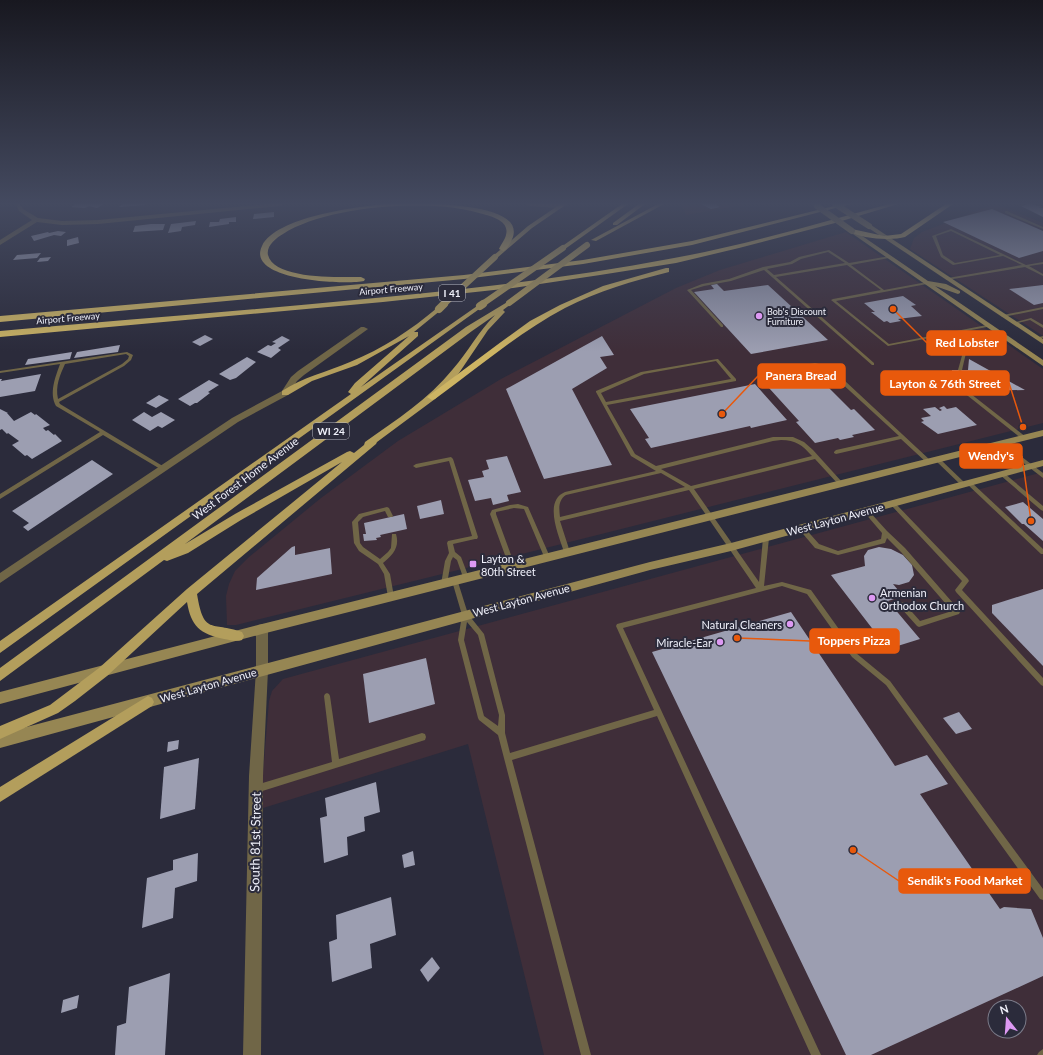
<svg xmlns="http://www.w3.org/2000/svg" width="1043" height="1055" font-family="Lato,sans-serif">
<rect width="100%" height="100%" fill="#2b2b3b"/>
<!-- commercial -->
<g fill="#3f2e39" fill-rule="evenodd">
<path d="M681,204H749L686,215Z"/>
<path d="M995,204L1043,223V336L910,249L914,238L922,232Z"/>
<path d="M846,232L1043,369V423L426,578L236,625H227L226,596L229,584L235,571L249,557L321,498L398,441L501,379L676,288L720,270Z"/>
<path d="M1043,472V1055H544L468,744L260,809L269,701L272,691L283,679ZM995,1007H1019V1031H995Z"/>
</g>
<!-- building -->
<g fill="#9c9eb1">
<path d="M76,204H104L97,208L89,206L85,208L71,207Z"/>
<path d="M122,204H145V205L119,207Z"/>
<path d="M701,204H718L716,205L720,207L711,209Z"/>
<path d="M1030,204L1043,207L1038,208H1043V217L1021,206Z"/>
<path d="M992,209L1043,231V251L1019,258L943,222Z"/>
<path d="M274,212V217L253,219L254,214Z"/>
<path d="M236,217V222H229V224L209,227L210,222H219L220,219Z"/>
<path d="M196,221L195,225L182,227L181,231L168,233L171,224Z"/>
<path d="M151,224H165L163,230L133,232L135,226Z"/>
<path d="M58,231L66,232L61,236L54,235L34,241L31,236L48,232L49,233Z"/>
<path d="M78,237L79,243L67,246V240Z"/>
<path d="M41,253L37,258L13,260L17,255Z"/>
<path d="M51,257L48,261L37,262L40,258Z"/>
<path d="M717,284L724,291L768,285L828,340L751,354L694,292L714,289L711,285Z"/>
<path d="M1043,285V303L1034,305L1009,289Z"/>
<path d="M903,296L916,305L911,306L922,316L898,319L901,321L890,323L887,321L884,322L871,312H875L864,303Z"/>
<path d="M205,335L213,339L200,346L192,342Z"/>
<path d="M282,336L290,340L278,348L281,350L271,358L257,352L268,345L271,346L276,343L272,342Z"/>
<path d="M602,336L614,355L600,357L607,368L572,389L612,465L544,479L506,389Z"/>
<path d="M120,345L118,352L74,358L77,352Z"/>
<path d="M72,352L70,359L25,365L28,359Z"/>
<path d="M247,357L256,362L236,378L230,380L219,374Z"/>
<path d="M969,359L1025,390L966,391L968,378L954,379L951,377L952,370H968Z"/>
<path d="M41,374L35,391L0,397V379H2L1,381Z"/>
<path d="M819,378L851,410L854,409L875,430L852,435L854,437L840,440L838,438L815,443L796,422L799,421L769,388Z"/>
<path d="M209,380L219,385L208,392L210,393L197,403H195L190,406L178,399Z"/>
<path d="M755,384L787,420L751,428L750,426L651,448L645,439L649,438L630,409Z"/>
<path d="M159,395L169,400L156,408L146,403Z"/>
<path d="M944,406L947,409L956,407L977,425L938,434L921,422L924,421L921,418L931,416L923,409L935,407L940,411L942,410L939,408Z"/>
<path d="M0,409L8,413H7L14,421L31,412L35,415L36,414L50,425L43,428L46,431L48,430L54,435L55,434L62,441L32,459L27,455L25,456L12,445L19,441L8,433L7,434L2,429L0,430Z"/>
<path d="M144,412L152,417L161,412L175,420L162,428L158,426L150,431L132,420Z"/>
<path d="M507,456L521,492L507,495L509,501L493,505L491,498L475,501L468,480L484,477L482,471L489,469L486,460Z"/>
<path d="M92,460L113,474L28,531L23,527L29,523L12,511Z"/>
<path d="M441,500L444,514L420,519L417,506Z"/>
<path d="M1023,502L1043,519V541L1024,524H1022L1005,507Z"/>
<path d="M404,514L407,529L380,535L381,537L376,538L377,540L364,541L363,534H366L364,523Z"/>
<path d="M295,546V555L330,548L332,574L256,590L257,578L292,547Z"/>
<path d="M879,547L891,549L903,555L912,565L914,575L909,582L899,585L893,584L903,596L888,601L920,639L888,649L831,575L865,566L864,556L868,550Z"/>
<path d="M1043,589V666L992,613V605Z"/>
<path d="M791,612L895,766L927,755L948,784L920,794L1000,909L1004,907L1031,909L1043,938V976L871,1055H846L652,652Z"/>
<path d="M426,658L435,704L369,723L363,674Z"/>
<path d="M959,712L972,729L956,734L943,718Z"/>
<path d="M179,740L178,749L167,752L168,742Z"/>
<path d="M199,758L195,809L160,819L164,767Z"/>
<path d="M376,782L380,812L364,817L365,831L347,837L348,855L324,863L320,818L327,816L325,798Z"/>
<path d="M413,851L415,865L404,868L402,855Z"/>
<path d="M198,853L197,881L175,888L173,918L142,928L147,878L173,870V860Z"/>
<path d="M391,897L396,935L370,944L372,968L332,982L329,942L337,939L336,915Z"/>
<path d="M432,957L440,968L428,982L420,970Z"/>
<path d="M170,973L165,1055H115L117,1026L126,1023L129,987Z"/>
<path d="M79,995L77,1008L61,1013L63,1000Z"/>
</g>
<g fill="none" stroke-linecap="round" stroke-linejoin="round">
<!-- service -->
<g fill="#706647" fill-rule="evenodd">
<path d="M1005,211H1007L1043,227V229L1005,213Z"/>
<path d="M951,229L1026,265L1043,262V264L1029,266L1043,274V276L1025,267L947,280L946,279L948,278L1022,265L1003,256L953,265L941,257L932,236ZM951,231L1000,255L955,263L943,255L936,236Z"/>
<path d="M829,250L849,263L890,256V258H889L851,265L884,290L927,282L929,283L927,284L836,301L889,344L987,325L989,326L987,327L888,346L831,300L833,299L881,290L847,265L776,277L874,363V365H872L764,270L731,281L704,286L691,290L723,325V327H721L687,290L702,284L729,279L763,267L790,262L799,257ZM828,252L845,263L774,275L767,269L792,264L801,259Z"/>
<path d="M1043,307V309L1003,317L1001,316L1003,315Z"/>
<path d="M1031,318L1043,325V328L1030,320L1014,324L1012,323Z"/>
<path d="M1043,336V338L1037,339L1035,338Z"/>
<path d="M127,352L133,355L131,360L124,366L59,402L60,404L166,468L167,469L166,470H162L103,435L0,499V494L100,432L56,406C49,393 55,378 60,364L0,373V371ZM126,354L129,356L128,359L122,364L58,399C55,386 60,375 65,364Z"/>
<path d="M963,352H964L966,353L962,370L960,371L958,370Z"/>
<path d="M717,359H718L736,379V381L607,405L635,454L656,466L773,437H793L804,442L813,450L842,482L843,483L842,484H838L815,459L694,489L759,582L763,538L764,536H768L769,538L764,586L782,582L811,590L856,653L890,681L1043,889V900L1040,899L886,685L852,657L807,594L782,586L623,628L821,1055H811L657,716L512,760L591,1055H581L498,735L479,720L478,718L458,640L462,615L452,581L453,579H457L468,614L484,634L505,715V733L510,753L654,710L616,626L617,624L756,588L689,490L560,521L570,552L569,554H565L564,552C559,536 543,501 565,492L656,471L631,456L596,392V391L641,372ZM716,361L731,379L606,402L601,393L644,374ZM781,440C796,440 802,445 812,456L691,486L661,469L773,441ZM661,473L685,487L560,517C559,509 558,500 566,495ZM467,622L478,635L499,715L498,726L484,716L464,640Z"/>
<path d="M815,363L830,367L931,461V463H927L901,439L836,454L834,453V452L836,450L899,436L826,369L815,365L779,372L777,371L779,370Z"/>
<path d="M959,377H963V378L962,387L1026,437V439H1022L958,388V387Z"/>
<path d="M1002,442L1043,473V478L1000,445V443Z"/>
<path d="M451,457L453,459L478,537L477,539H475L453,544L455,552L461,557L469,578L468,580H464L457,560L453,557L451,561L447,584L446,586H442L441,584L445,561L449,553L447,543L448,541L472,536L449,461L416,468L413,466L416,464Z"/>
<path d="M938,458L940,459L966,484L967,485L966,486H962L936,461V460Z"/>
<path d="M1002,472L1004,473L1043,506V511L1041,510L1000,475L999,474Z"/>
<path d="M969,481L971,482L1043,549V554H1041L967,484L966,483L967,482Z"/>
<path d="M893,502L895,503L968,579L969,581L962,590L1043,678V686L1041,685L956,592L955,590L962,581L891,505L890,504L891,503Z"/>
<path d="M518,504L528,507L550,557L549,559H545L524,509L514,508L496,512V514L515,566L514,568H510L509,566L490,514L492,510L510,505Z"/>
<path d="M387,507L389,508L393,516L392,517H388L385,511L363,517L358,522L360,543L363,547L380,559L388,552L391,548L392,534H396C400,547 393,555 383,563L390,574L394,597L393,599L391,600L389,599L388,597L384,574L378,564L359,551L354,543L352,522L359,514Z"/>
<path d="M866,509L868,510L887,531L905,548L959,610L960,612L959,614L919,627L917,626L900,607L899,605L900,603L902,602L904,603L920,621L952,611L901,552L887,538L885,543L838,555L815,548L798,528L799,526H803L819,544L838,551L881,539L882,533L864,512L863,511L864,510Z"/>
<path d="M327,693L329,694L330,696L339,759L422,733L425,734L426,737L425,740L256,793L253,792L252,789L253,786L256,785L332,762L324,696L325,694Z"/>
<path d="M1043,1049V1055H1037L1039,1052Z"/>
</g>
<!-- minor -->
<g fill="#706647" fill-rule="evenodd">
<path d="M16,204H20L23,209L38,218L62,221L98,220L267,204H283L280,206L98,224L62,225L37,222L0,245V240L32,220L19,211Z"/>
<path d="M527,204H568L561,208L529,206Z"/>
<path d="M361,327H364L368,329L304,375L297,381L288,395L238,422L0,583V573L232,418L282,391L291,377L298,371Z"/>
<path d="M262,624L266,625L268,629V670L263,776L261,1055H243L249,776L256,670V629L258,625Z"/>
</g>
<!-- secondary -->
<g fill="#968653" fill-rule="evenodd">
<path d="M867,225H871L1043,339V344L867,227Z"/>
<path d="M852,229L928,281L946,284L960,291V293L958,294L935,286L1043,360V366L850,232L849,231Z"/>
<path d="M1043,430V436L262,634L0,704V692L262,624Z"/>
<path d="M1043,460V466L731,551L650,570L0,748V734L650,562L731,543Z"/>
</g>
<!-- primary -->
<g fill="#b39e5c" fill-rule="evenodd">
<path d="M622,204H628L565,249H561V247Z"/>
<path d="M639,204H645L617,225H613V223Z"/>
<path d="M658,204H664L596,241L591,240Z"/>
<path d="M559,205L564,206L532,228L497,258H493V256L528,226Z"/>
<path d="M509,301L511,302V304L503,310L505,312L504,313L488,330L459,373L435,399L377,442L376,444L197,594C204,636 211,621 242,632L244,636L242,640C236,642 230,640 224,639C200,634 191,626 187,602L107,676L75,701L58,713L0,739V726L50,705L99,668L187,589L342,462L241,520L188,553L167,561L164,560L0,681V668L466,327ZM495,315C478,332 468,352 453,369C429,399 396,420 365,442L364,445L354,453L350,451L347,452L235,514L185,544L472,331Z"/>
<path d="M480,304L483,306L482,307L0,653V641L351,394L348,392L355,383L409,336L357,365L312,381L288,395H282V391C303,377 327,372 350,362C382,349 411,330 437,308H441V310L414,332H418V336L361,387Z"/>
<path d="M148,696L152,698L154,702L152,706L0,802V787Z"/>
</g>
<!-- motorway -->
<g fill="#cdb463" fill-rule="evenodd">
<path d="M385,204C404,204 525,198 513,237C511,241 508,250 503,251L499,249C501,244 505,240 506,235C510,220 490,216 479,213C430,198 326,206 283,234C276,238 266,246 268,255C274,280 341,277 361,277L365,279L364,281C346,285 245,281 262,246C276,217 355,207 385,204Z"/>
<path d="M842,204H851L692,245L583,264L464,279L0,322V316L464,275L583,260L692,241Z"/>
<path d="M889,204H898L835,223L739,248L676,263L600,275L513,288L383,302L0,337V331C122,320 243,311 365,299C468,289 572,278 674,258C747,245 818,223 889,204Z"/>
<path d="M946,204H953L905,237C892,241 860,239 849,231L852,229L884,236L901,234Z"/>
<path d="M666,268H669V272C633,281 598,291 565,308C518,333 478,368 435,399L432,400L427,397L501,342L530,321L560,305L603,286Z"/>
</g>
<!-- secondary-bridge -->
<g stroke="#968653" stroke-width="6">
<path d="M835,204L869,226"/>
<path d="M817,206L852,231"/>
</g>
<!-- primary-bridge-far1 -->
<g stroke="#b39e5c" stroke-width="6">
<path d="M509,303L587,245"/>
<path d="M443,305L495,257"/>
<path d="M481,305L563,248"/>
</g>
<!-- primary-bridge -->
<g stroke="#b39e5c" stroke-width="8">
<path d="M480,306L483,304"/>
<path d="M439,309L444,304"/>
</g>
</g>
<!-- sky -->
<linearGradient id="sky" x2="0" y2="1"><stop stop-color="#181820"/><stop offset="0.58" stop-color="#444a60"/><stop offset="1" stop-color="#444a60" stop-opacity="0"/></linearGradient>
<rect width="1043" height="351" fill="url(#sky)"/>
<!-- markers -->
<g fill="#dd99f3" stroke="#2b2b3b" stroke-width="1.5">
<circle cx="759" cy="316" r="4"/>
<rect x="469" y="560" width="8" height="8" rx="2"/>
<circle cx="872" cy="598" r="4"/>
<circle cx="790" cy="624" r="4"/>
<circle cx="720" cy="642" r="4"/>
</g>
<g text-anchor="middle" dominant-baseline="central" stroke-width="4" stroke-linejoin="round" paint-order="stroke">
<!-- far-street labels -->
<g font-size="9" fill="#f0f1fb" stroke="#2b2b3b">
<text transform="translate(391 289) rotate(-5)">Airport Freeway</text>
<text transform="translate(68 318) rotate(-5)">Airport Freeway</text>
</g>
<!-- far-poi labels -->
<g font-size="9" fill="#f0f1fb" stroke="#2b2b3b" text-anchor="start">
<text x="767" y="311">Bob's Discount<tspan x="767" dy="10">Furniture</tspan></text>
</g>
<!-- shield labels -->
<g fill="#2b2b3b" stroke="#b5b6c1" stroke-width="1">
<rect x="439" y="285" width="26" height="16" rx="3"/>
<rect x="313" y="423" width="36" height="16" rx="3"/>
</g>
<g font-size="10" font-weight="bold" fill="#f0f1fb">
<text x="452" y="293">I 41</text>
<text x="331" y="431">WI 24</text>
</g>
<!-- street labels -->
<g font-size="11" fill="#f0f1fb" stroke="#2b2b3b">
<text transform="translate(245 478) rotate(-37)">West Forest Home Avenue</text>
<text transform="translate(835 519) rotate(-15)">West Layton Avenue</text>
<text transform="translate(521 600) rotate(-15)">West Layton Avenue</text>
<text transform="translate(208 685) rotate(-16)">West Layton Avenue</text>
</g>
<!-- poi labels -->
<g font-size="11" fill="#f0f1fb" stroke="#2b2b3b" text-anchor="start">
<text x="481" y="558">Layton &amp;<tspan x="481" dy="13">80th Street</tspan></text>
<text x="880" y="592">Armenian<tspan x="880" dy="13">Orthodox Church</tspan></text>
<text x="782" y="624" text-anchor="end">Natural Cleaners</text>
<text x="712" y="642" text-anchor="end">Miracle-Ear</text>
</g>
<!-- near-street labels -->
<g font-size="13" fill="#f0f1fb" stroke="#2b2b3b">
<text transform="translate(255 842) rotate(-89)">South 81st Street</text>
</g>
</g>
<!-- callouts -->
<path fill="none" stroke="#e8590c" stroke-width="1.5" d="M893 309L927 343M722 414L758 376M1023 427L1009 383M1031 521L1022 456M737 638L810 641M853 850L899 881"/>
<g fill="#e8590c" stroke="#2b2b3b" stroke-width="1.5">
<circle cx="893" cy="309" r="4"/>
<circle cx="722" cy="414" r="4"/>
<circle cx="1023" cy="427" r="4"/>
<circle cx="1031" cy="521" r="4"/>
<circle cx="737" cy="638" r="4"/>
<circle cx="853" cy="850" r="4"/>
</g>
<g fill="#e8590c" stroke="#e8590c" stroke-width="1.5">
<rect x="927" y="331" width="79" height="24" rx="4"/>
<rect x="758" y="364" width="87" height="24" rx="4"/>
<rect x="881" y="371" width="128" height="24" rx="4"/>
<rect x="960" y="444" width="62" height="24" rx="4"/>
<rect x="810" y="629" width="89" height="24" rx="4"/>
<rect x="899" y="869" width="131" height="24" rx="4"/>
</g>
<g font-size="12" text-anchor="middle" font-weight="bold" fill="#fff">
<text x="967" y="347">Red Lobster</text>
<text x="801" y="380">Panera Bread</text>
<text x="945" y="388">Layton &amp; 76th Street</text>
<text x="991" y="460">Wendy's</text>
<text x="854" y="645">Toppers Pizza</text>
<text x="965" y="885">Sendik's Food Market</text>
</g>
<!-- north arrow -->
<g transform="translate(1007 1019) rotate(343)"><circle r="19" fill="#2b2b3b" stroke="#7a7a88"/>
<path d="M0-3L7 15L0 10L-7 15Z" fill="#dd99f3"/>
<text y="-6" font-size="11" font-weight="bold" text-anchor="middle" fill="#f0f1fb">N</text>
</g>
</svg>
